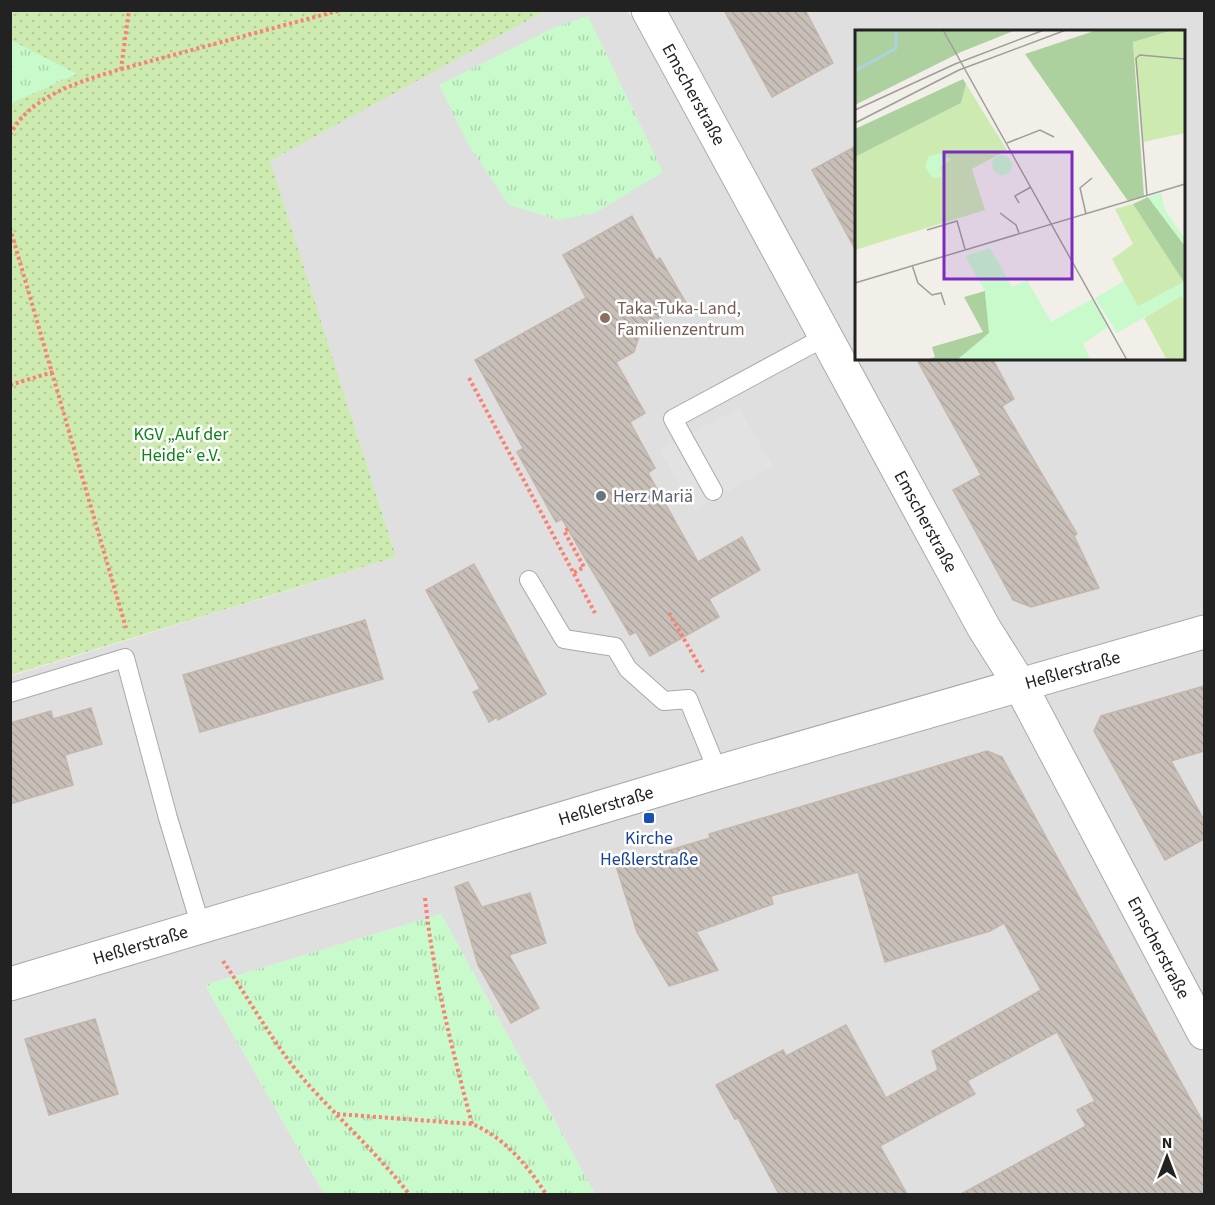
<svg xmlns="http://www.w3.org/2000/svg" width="1215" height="1205" font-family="'Source Sans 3',sans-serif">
<defs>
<pattern id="grass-dots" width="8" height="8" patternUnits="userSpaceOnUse" patternTransform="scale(1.5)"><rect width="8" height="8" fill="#cdebb0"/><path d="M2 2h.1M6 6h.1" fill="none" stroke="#b0c997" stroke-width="1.8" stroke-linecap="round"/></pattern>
<pattern id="park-tufts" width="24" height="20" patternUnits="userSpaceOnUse" patternTransform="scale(1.5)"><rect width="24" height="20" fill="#c8facc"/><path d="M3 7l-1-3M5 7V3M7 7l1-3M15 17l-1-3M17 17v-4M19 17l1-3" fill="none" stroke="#acd6af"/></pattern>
<pattern id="building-back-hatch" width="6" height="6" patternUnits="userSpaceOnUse" patternTransform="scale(1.5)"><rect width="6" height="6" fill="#c7bfb8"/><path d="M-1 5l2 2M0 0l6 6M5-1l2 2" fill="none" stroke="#aba49e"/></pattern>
</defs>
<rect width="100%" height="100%" fill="#f2efe9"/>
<!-- residential -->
<g fill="#e0dfdf" fill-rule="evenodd">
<path d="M545,11H626L662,46L1018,689L1204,634V1194H595L441,914L205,985L324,1194H11V676L396,557L269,160Z"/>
<path d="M654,11H1204V628L1023,682ZM856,32H1184V358H856Z"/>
</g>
<!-- grass -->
<path fill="url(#grass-dots)" d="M11,11H545L270,161L396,557L11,675Z"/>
<!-- park -->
<g fill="url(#park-tufts)">
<path d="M588,16L663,172L595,213L559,220L509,205L468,144L439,85L553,28Z"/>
<path d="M11,40L77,74L14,102L11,106Z"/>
<path d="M441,914L595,1194H324L205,985Z"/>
</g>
<!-- parking -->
<path fill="#e2e2e2" d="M739,408L773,466L695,510L660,450Z"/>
<!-- building -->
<g fill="url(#building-back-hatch)" stroke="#c4b6ab" stroke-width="1.5">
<path d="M724,10H805L833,63L772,97Z"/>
<path d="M856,146V251L812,170Z"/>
<path d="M632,216L656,260L660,258L686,303L642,327L634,352L616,362L645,413L630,422L655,468L648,473L698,562L742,537L760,570L709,599L719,617L650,656L636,632L630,635L562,519L556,522L517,452L523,448L475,360L586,298L563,255Z"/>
<path d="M916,358H992L1014,399L1002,406L1077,534L1074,536L1099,588L1031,607L1013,600L953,490L981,475Z"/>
<path d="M474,564L546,694L498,720L497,717L489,722L473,692L480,689L426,590Z"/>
<path d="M365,620L383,679L200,732L183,675Z"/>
<path d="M1204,686V751L1171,761L1204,820V839L1165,860L1094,731L1101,716Z"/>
<path d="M91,708L102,744L65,755L73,785L10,804V723L51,711L53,719Z"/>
<path d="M987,751L1002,757L1204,1124V1194H961L1086,1126L1077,1110L1095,1101L1057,1032L967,1081L975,1094L880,1146L907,1194H779L738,1118L735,1119L716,1085L783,1050L786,1056L846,1025L886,1098L938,1070L932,1051L1041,990L1004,923L990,931L885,962L858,872L771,896L773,904L696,932L718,970L669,986L637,932L616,866L710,838L709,834Z"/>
<path d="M468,882L482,907L530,893L546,943L509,955L539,1008L511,1023L478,965L455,887Z"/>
<path d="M95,1019L118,1094L49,1115L25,1039Z"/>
</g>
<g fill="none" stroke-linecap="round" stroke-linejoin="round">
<defs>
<g id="service">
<path d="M713,491L673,419L825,337"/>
<path d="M529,580L564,639L615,647L628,669L664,701L688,699L718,772"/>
<path d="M10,693L125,658L168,818L201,927"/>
</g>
<g id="minor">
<path id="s1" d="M648,10L984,628L1020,685"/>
</g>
<g id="tertiary">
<path id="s2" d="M1020,685L1204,1033"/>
<path id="s3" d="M10,984L718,772L1204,632"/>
</g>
</defs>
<!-- service casing -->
<use href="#service" stroke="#a9a9a9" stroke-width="20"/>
<!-- minor casing -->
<use href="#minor" stroke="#a9a9a9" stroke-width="35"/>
<!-- tertiary casing -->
<use href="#tertiary" stroke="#a9a9a9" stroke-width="35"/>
<!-- path -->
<g stroke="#fa8072" stroke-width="4" stroke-dasharray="3 3" stroke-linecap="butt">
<path d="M121,69L341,10"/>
<path d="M10,135C30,95 82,81 121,69L129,10"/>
<path d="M10,228L126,628"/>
<path d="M469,378L595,613"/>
<path d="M10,385L53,372"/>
<path d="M568,529L564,531L584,567L573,573"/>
<path d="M669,613L703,672"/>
<path d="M425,898C433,975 452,1049 472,1124"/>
<path d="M223,961C251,1002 274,1045 306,1082C340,1120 378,1154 409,1194"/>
<path d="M337,1114L472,1124C504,1137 527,1165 546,1194"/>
</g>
<!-- service -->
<use href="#service" stroke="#fff" stroke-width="18"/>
<!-- minor -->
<use href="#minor" stroke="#fff" stroke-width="33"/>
<!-- tertiary -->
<use href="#tertiary" stroke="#fff" stroke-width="33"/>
</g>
<!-- markers -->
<circle fill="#8d6e63" stroke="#fff" stroke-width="2" cx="605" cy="318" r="6"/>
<circle fill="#6b7280" stroke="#fff" stroke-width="2" cx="601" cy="496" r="6"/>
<rect fill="#1a4fb4" stroke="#fff" stroke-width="2" x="643" y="812" width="12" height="12" rx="3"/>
<g text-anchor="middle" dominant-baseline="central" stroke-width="5" stroke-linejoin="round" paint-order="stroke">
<!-- street labels -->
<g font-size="18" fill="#222" stroke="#fff">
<text stroke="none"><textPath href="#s1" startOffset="96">Emscherstraße</textPath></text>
<text stroke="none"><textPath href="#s1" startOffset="582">Emscherstraße</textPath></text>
<text stroke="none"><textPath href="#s3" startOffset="1108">Heßlerstraße</textPath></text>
<text stroke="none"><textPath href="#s3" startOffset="622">Heßlerstraße</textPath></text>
<text stroke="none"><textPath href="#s3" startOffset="136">Heßlerstraße</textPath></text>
<text stroke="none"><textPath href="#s2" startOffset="297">Emscherstraße</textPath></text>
</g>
<!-- education labels -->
<g font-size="18" fill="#785e54" stroke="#fff" text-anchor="start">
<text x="617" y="308">Taka-Tuka-Land,<tspan x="617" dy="21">Familienzentrum</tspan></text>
</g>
<!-- park labels -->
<g font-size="18" fill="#0c8416" stroke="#fff">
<text x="181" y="434">KGV „Auf der<tspan x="181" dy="21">Heide“ e.V.</tspan></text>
</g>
<!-- worship labels -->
<g font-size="18" fill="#5b616d" stroke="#fff" text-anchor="start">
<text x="613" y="496">Herz Mariä</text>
</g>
<!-- transit labels -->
<g font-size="18" fill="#164399" stroke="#fff">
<text x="649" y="838">Kirche<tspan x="649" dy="21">Heßlerstraße</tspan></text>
</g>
</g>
<!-- overview -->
<g transform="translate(855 30)">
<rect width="330" height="330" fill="#f2efe9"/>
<path d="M318,0H330V103L288,112L278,12ZM111,54L152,120L117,139L130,180L0,220V127L106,73ZM278,174L329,252L283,277L257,229L278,214L260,179ZM326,266L330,272V330H312L289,288Z" fill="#cdebb0"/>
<path d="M0,0H161L106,22L0,75ZM242,0H318L278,12L289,166L273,171L170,24ZM108,49L111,54L106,73L0,127V99ZM293,167L330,216V254L278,174ZM130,261L135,304L102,330H71L80,327L77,317L128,302L109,267Z" fill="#add19e"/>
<path d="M84,123L97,129L85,137L87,147L78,148L70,137L73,127ZM137 135a10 10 0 1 1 20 0a10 10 0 1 1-20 0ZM306,163L310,180L330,209V216L293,167ZM135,218L157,257L172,250L196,292L237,269L254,296L228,314L236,330H102L134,303L130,261L110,226ZM269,251L283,276L329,252L330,272L326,266L262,303L240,268Z" fill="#c8facc"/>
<path fill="none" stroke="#aad3df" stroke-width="3" d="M0,41L41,18V0"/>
<path fill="none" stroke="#9f9d99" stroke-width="1.5" d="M88,0L272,330M0,80L100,34L189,0M0,93L104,40L211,0M152,113L185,100L199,107M292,166L281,28L285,25L330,29M164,173L160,166L176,157M145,183L161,195L164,203M231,184L225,158L237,148M72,200L102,191L110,219M57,235L63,253L77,265L86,263L90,275M0,253L330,154"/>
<path fill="#7b2cbf" fill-opacity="0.15" stroke="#7b2cbf" stroke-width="3" d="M89,122H217V249H89Z"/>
<rect width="330" height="330" fill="none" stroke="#222" stroke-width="3"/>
</g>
<!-- border -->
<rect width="1215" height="1205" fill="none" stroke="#222222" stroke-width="24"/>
<!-- north arrow -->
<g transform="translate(1167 1157)" stroke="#ffffff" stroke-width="4.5" paint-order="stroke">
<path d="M0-4.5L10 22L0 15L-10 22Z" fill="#222222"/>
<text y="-9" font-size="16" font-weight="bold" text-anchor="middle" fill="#222222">N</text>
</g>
</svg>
